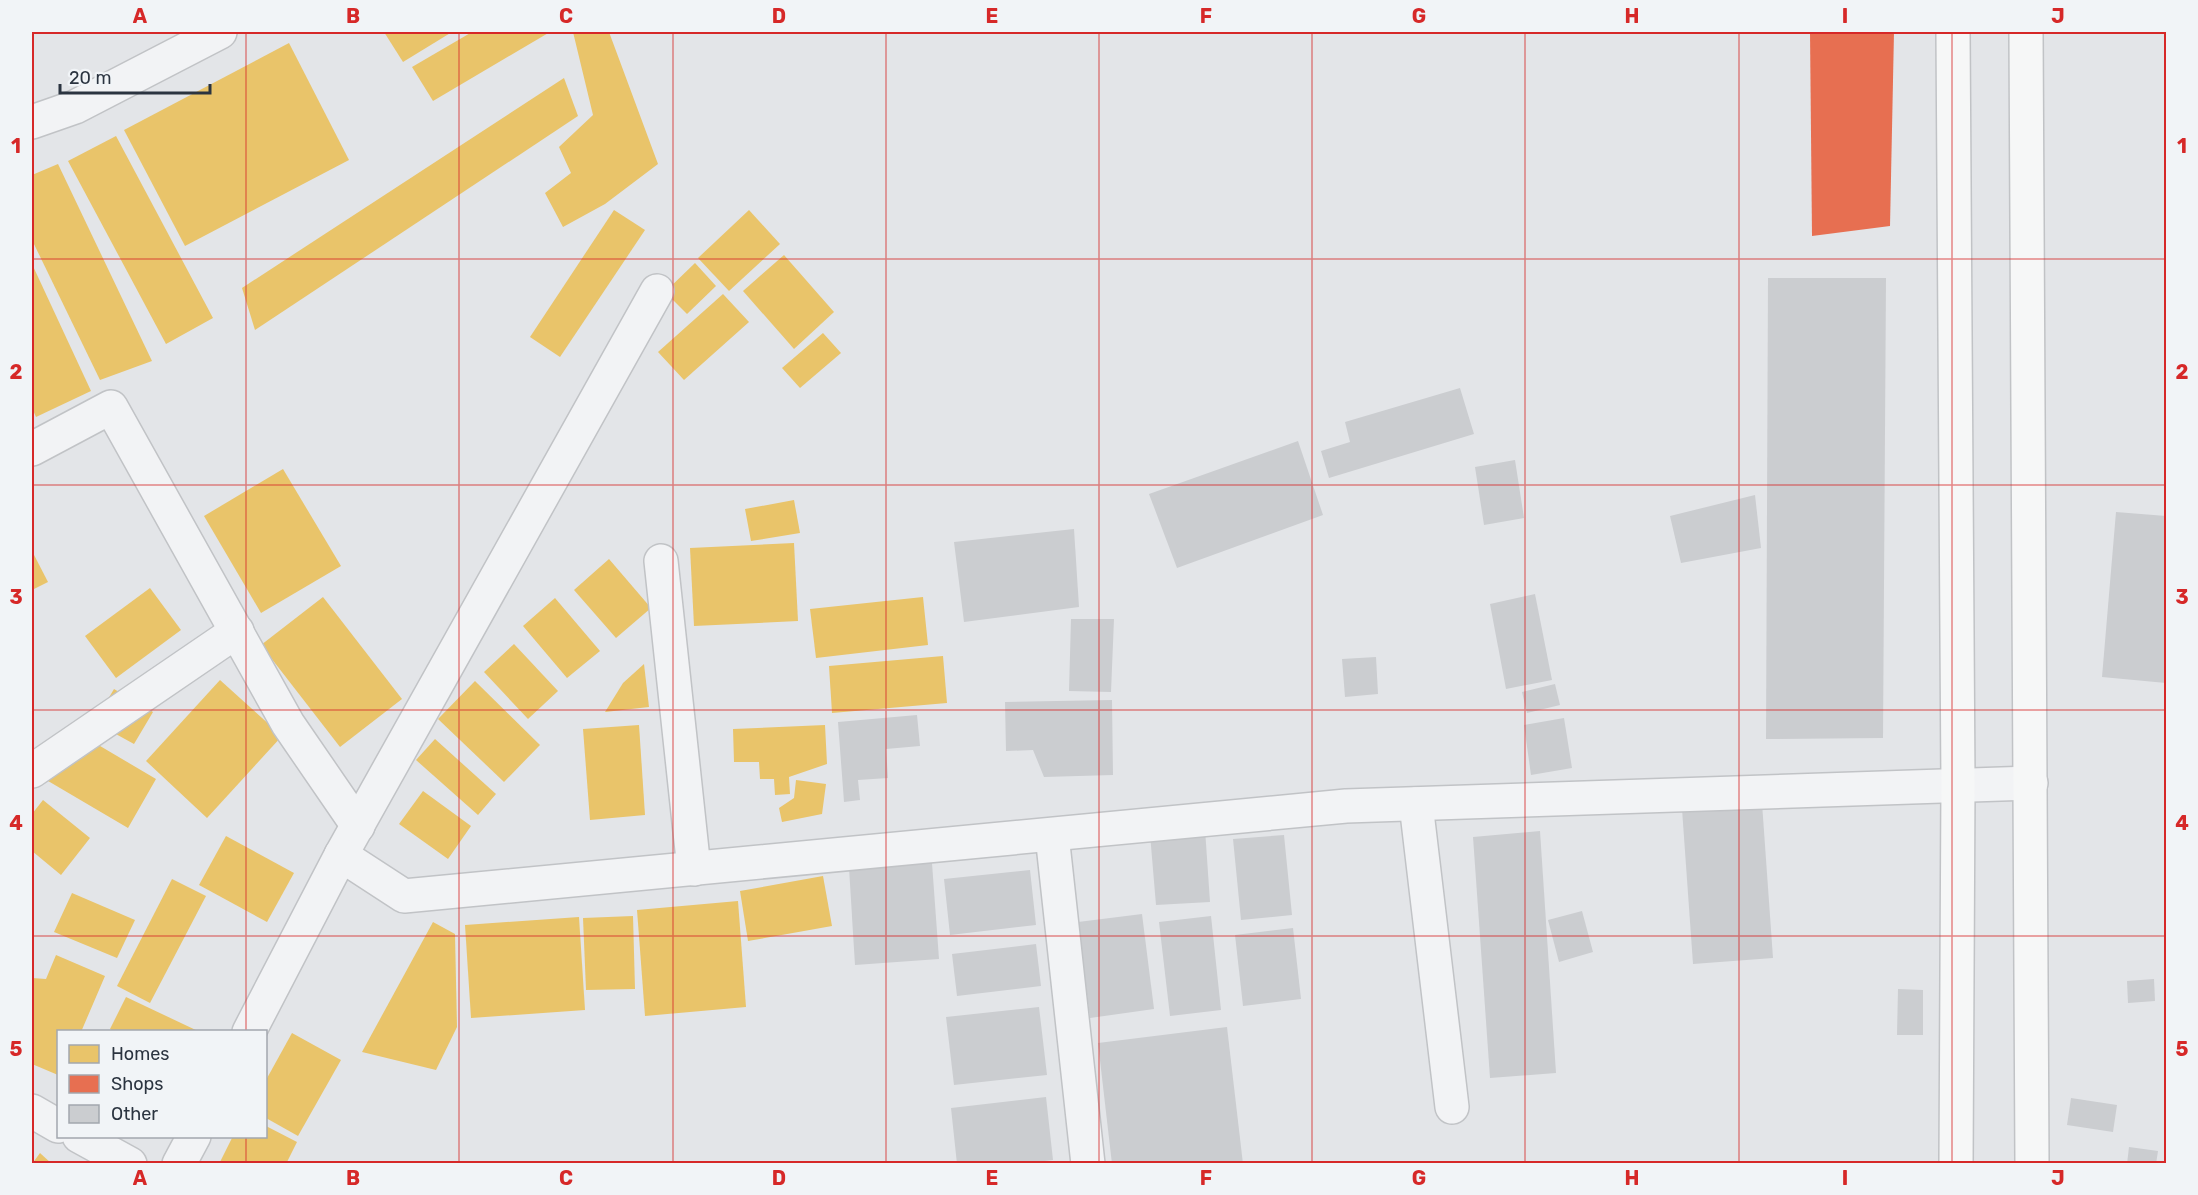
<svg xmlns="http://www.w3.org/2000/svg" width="2198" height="1195" font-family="Rubik,sans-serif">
<rect width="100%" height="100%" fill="#e3e5e8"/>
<!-- homes -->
<g fill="#e9c46a">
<path d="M384,32H452L403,62Z"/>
<path d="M472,32H550L433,101L412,67Z"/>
<path d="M573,32H609L658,164L605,204L563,227L545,193L571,173L559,147L593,115Z"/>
<path d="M289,43L349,160L185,246L124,130Z"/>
<path d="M564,78L578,116L255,330L242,288Z"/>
<path d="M116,136L213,318L166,344L68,161Z"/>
<path d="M58,164L152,361L100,380L32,240V175Z"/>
<path d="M614,210L645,230L560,357L530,337Z"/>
<path d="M749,210L780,244L729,291L698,258Z"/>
<path d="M784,255L834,312L794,349L743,291Z"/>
<path d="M695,263L716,286L687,314L665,292Z"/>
<path d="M32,264L91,391L36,417L32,408Z"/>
<path d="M723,294L749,322L684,380L658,352Z"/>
<path d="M823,333L841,353L800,388L782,368Z"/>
<path d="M283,469L341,566L261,613L204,516Z"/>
<path d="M794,500L800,533L751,541L745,509Z"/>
<path d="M794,543L798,621L694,626L690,548Z"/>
<path d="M32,551L48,582L32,590Z"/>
<path d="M609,559L651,608L616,638L574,590Z"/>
<path d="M150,588L181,630L116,678L85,636Z"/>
<path d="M323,597L402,699L340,747L261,645Z"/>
<path d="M923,597L928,645L816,658L810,609Z"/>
<path d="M555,598L600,651L567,678L523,626Z"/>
<path d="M514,644L558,691L528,719L484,672Z"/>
<path d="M943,656L947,703L832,713L829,666Z"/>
<path d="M644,664L649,707L605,712L623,683Z"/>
<path d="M220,680L282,736L207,818L146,761Z"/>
<path d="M475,681L540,745L504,782L438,719Z"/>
<path d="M114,689L153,712L134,744L103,727L95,743L156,779L128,828L43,778L77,719L91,728Z"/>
<path d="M639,725L645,815L590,820L583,729Z"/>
<path d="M825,725L827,764L789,777L790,794L775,795L774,779H760L759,762H734L733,729Z"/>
<path d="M435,739L496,794L478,815L416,760Z"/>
<path d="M796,780L826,784L822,814L782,822L779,808L794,798Z"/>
<path d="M423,791L471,826L448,859L399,824Z"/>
<path d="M43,800L90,838L61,875L32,851V814Z"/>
<path d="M226,836L294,873L267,922L199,885Z"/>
<path d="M823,876L832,926L748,941L740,891Z"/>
<path d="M172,879L206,896L150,1003L117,986Z"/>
<path d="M72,893L135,920L117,958L54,932Z"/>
<path d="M738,901L746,1007L645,1016L637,910Z"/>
<path d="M633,916L635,989L586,990L583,918Z"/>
<path d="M579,917L585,1010L471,1018L465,925Z"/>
<path d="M433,922L455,934L457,1027L436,1070L362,1052Z"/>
<path d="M56,955L105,976L81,1032H58V1075L32,1064V978L46,979Z"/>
<path d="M126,997L200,1032H115L110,1029Z"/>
<path d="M292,1033L341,1060L298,1136L266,1118V1080Z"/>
<path d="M266,1126L297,1142L286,1164H219L233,1136H266Z"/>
<path d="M40,1153L52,1164H32Z"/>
</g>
<!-- shops -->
<path fill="#e76f51" d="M1810,32H1894L1890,226L1812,236Z"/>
<!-- building -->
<g fill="#cbcdd0">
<path d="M1768,278H1886L1883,738L1766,739Z"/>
<path d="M1460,388L1474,434L1329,478L1321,451L1350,442L1345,422Z"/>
<path d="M1298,441L1323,515L1177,568L1149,494Z"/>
<path d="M1515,460L1524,518L1484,525L1475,467Z"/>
<path d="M1755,495L1761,548L1681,563L1670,516Z"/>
<path d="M2116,512L2166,516V683L2102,677Z"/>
<path d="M1074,529L1079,607L964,622L954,542Z"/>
<path d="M1535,594L1552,680L1506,689L1490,604Z"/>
<path d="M1071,619H1114L1111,692L1069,691Z"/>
<path d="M1376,657L1378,694L1345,697L1342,659Z"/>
<path d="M1555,684L1560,705L1527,713L1522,692Z"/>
<path d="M1112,700L1113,775L1044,777L1033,750L1006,751L1005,702Z"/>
<path d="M917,715L920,746L886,749L888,778L858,780L860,800L844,802L838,722Z"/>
<path d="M1564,718L1572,768L1531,775L1524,725Z"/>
<path d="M1762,803L1773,958L1693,964L1682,809Z"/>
<path d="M1205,829L1210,902L1156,905L1150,834Z"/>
<path d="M1540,831L1556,1073L1490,1078L1473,837Z"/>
<path d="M1284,835L1292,915L1241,920L1233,839Z"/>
<path d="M932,863L939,959L855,965L849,868Z"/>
<path d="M1030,870L1036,925L950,935L944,879Z"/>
<path d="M1582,911L1593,952L1559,962L1548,920Z"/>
<path d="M1142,914L1154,1009L1090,1018L1078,922Z"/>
<path d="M1211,916L1221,1010L1170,1016L1159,922Z"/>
<path d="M1293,928L1301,999L1243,1006L1235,935Z"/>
<path d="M1036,944L1041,986L957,996L952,954Z"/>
<path d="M2154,979L2155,1001L2128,1003L2127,981Z"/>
<path d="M1898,989L1923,990V1035H1897Z"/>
<path d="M1039,1007L1047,1075L954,1085L946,1017Z"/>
<path d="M1227,1027L1243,1164H1112L1098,1043Z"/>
<path d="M1046,1097L1053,1160L1020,1164H957L951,1108Z"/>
<path d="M2071,1098L2117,1105L2113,1132L2067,1125Z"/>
<path d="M2129,1147L2158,1151L2156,1164H2127Z"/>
</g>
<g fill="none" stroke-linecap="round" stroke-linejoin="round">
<defs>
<g id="minor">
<path d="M32,449L111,407L288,724L358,826"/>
<path d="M661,561L694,869"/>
<path d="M32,771L237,631"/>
<path d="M1416,804L1452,1107"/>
<path d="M1052,835L1088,1164"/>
<path d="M341,855L657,291"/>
<path d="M249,1032L341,855L404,896L1346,806L2031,783"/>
<path d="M32,1111L58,1126"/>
<path d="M79,1136L130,1164"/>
<path d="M179,1164L194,1136"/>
</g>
<path id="tertiary" d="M32,122L75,107L220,32"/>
<g id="secondary">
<path d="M1953,32L1958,784L1956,1164"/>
<path d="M2026,32L2032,1164"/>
</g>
</defs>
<!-- minor casing -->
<use href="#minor" stroke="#c1c3c6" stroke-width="36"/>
<!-- tertiary casing -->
<use href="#tertiary" stroke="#c1c3c6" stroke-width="36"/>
<!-- secondary casing -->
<use href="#secondary" stroke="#c1c3c6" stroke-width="36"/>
<!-- minor -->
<use href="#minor" stroke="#f2f3f5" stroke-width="33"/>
<!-- tertiary -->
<use href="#tertiary" stroke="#f2f3f5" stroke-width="33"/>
<!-- secondary -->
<use href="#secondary" stroke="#f6f7f7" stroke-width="33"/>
</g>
<!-- grid -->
<path fill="none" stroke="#d62828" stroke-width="1.5" stroke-opacity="0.55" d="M246,32V1032M459,32V1164M673,32V1164M886,32V1164M1099,32V1164M1312,32V1164M1525,32V1164M1739,32V1164M1952,32V1164M32,259H2166M32,485H2166M32,710H2166M32,936H2166M246,1136V1164"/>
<!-- border -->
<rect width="2198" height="1195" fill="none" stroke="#f1f4f7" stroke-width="66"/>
<!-- legend -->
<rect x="57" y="1030" width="210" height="108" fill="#f1f4f7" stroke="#a2a7ae" stroke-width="1.5"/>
<rect x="69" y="1045" width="30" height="18" fill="#e9c46a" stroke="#a2a7ae" stroke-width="1.5"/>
<text x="111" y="1060" font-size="18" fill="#2b3440">Homes</text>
<rect x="69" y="1075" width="30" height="18" fill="#e76f51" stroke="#a2a7ae" stroke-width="1.5"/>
<text x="111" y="1090" font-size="18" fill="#2b3440">Shops</text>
<rect x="69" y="1105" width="30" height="18" fill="#cbcdd0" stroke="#a2a7ae" stroke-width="1.5"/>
<text x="111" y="1120" font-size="18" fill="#2b3440">Other</text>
<!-- scale -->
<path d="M60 84v9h150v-9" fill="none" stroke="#2b3440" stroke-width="3"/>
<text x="69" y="84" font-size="18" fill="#2b3440" stroke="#f1f4f7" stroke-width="4.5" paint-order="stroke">20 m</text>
<rect x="33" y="33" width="2132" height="1129" fill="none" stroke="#d62828" stroke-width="2"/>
<g font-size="20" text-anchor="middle" font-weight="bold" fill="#d62828">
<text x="140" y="23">A</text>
<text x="353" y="23">B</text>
<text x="566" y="23">C</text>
<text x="779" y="23">D</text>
<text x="992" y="23">E</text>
<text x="1206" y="23">F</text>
<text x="1419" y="23">G</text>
<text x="1632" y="23">H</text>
<text x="1845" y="23">I</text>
<text x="2058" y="23">J</text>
<text x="16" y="153">1</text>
<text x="2182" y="153">1</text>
<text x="16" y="379">2</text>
<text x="2182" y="379">2</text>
<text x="16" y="604">3</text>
<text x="2182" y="604">3</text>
<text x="16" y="830">4</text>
<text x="2182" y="830">4</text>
<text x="16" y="1056">5</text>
<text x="2182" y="1056">5</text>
<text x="140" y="1185">A</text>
<text x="353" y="1185">B</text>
<text x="566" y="1185">C</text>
<text x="779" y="1185">D</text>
<text x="992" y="1185">E</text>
<text x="1206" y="1185">F</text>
<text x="1419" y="1185">G</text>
<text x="1632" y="1185">H</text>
<text x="1845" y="1185">I</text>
<text x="2058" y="1185">J</text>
</g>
</svg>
